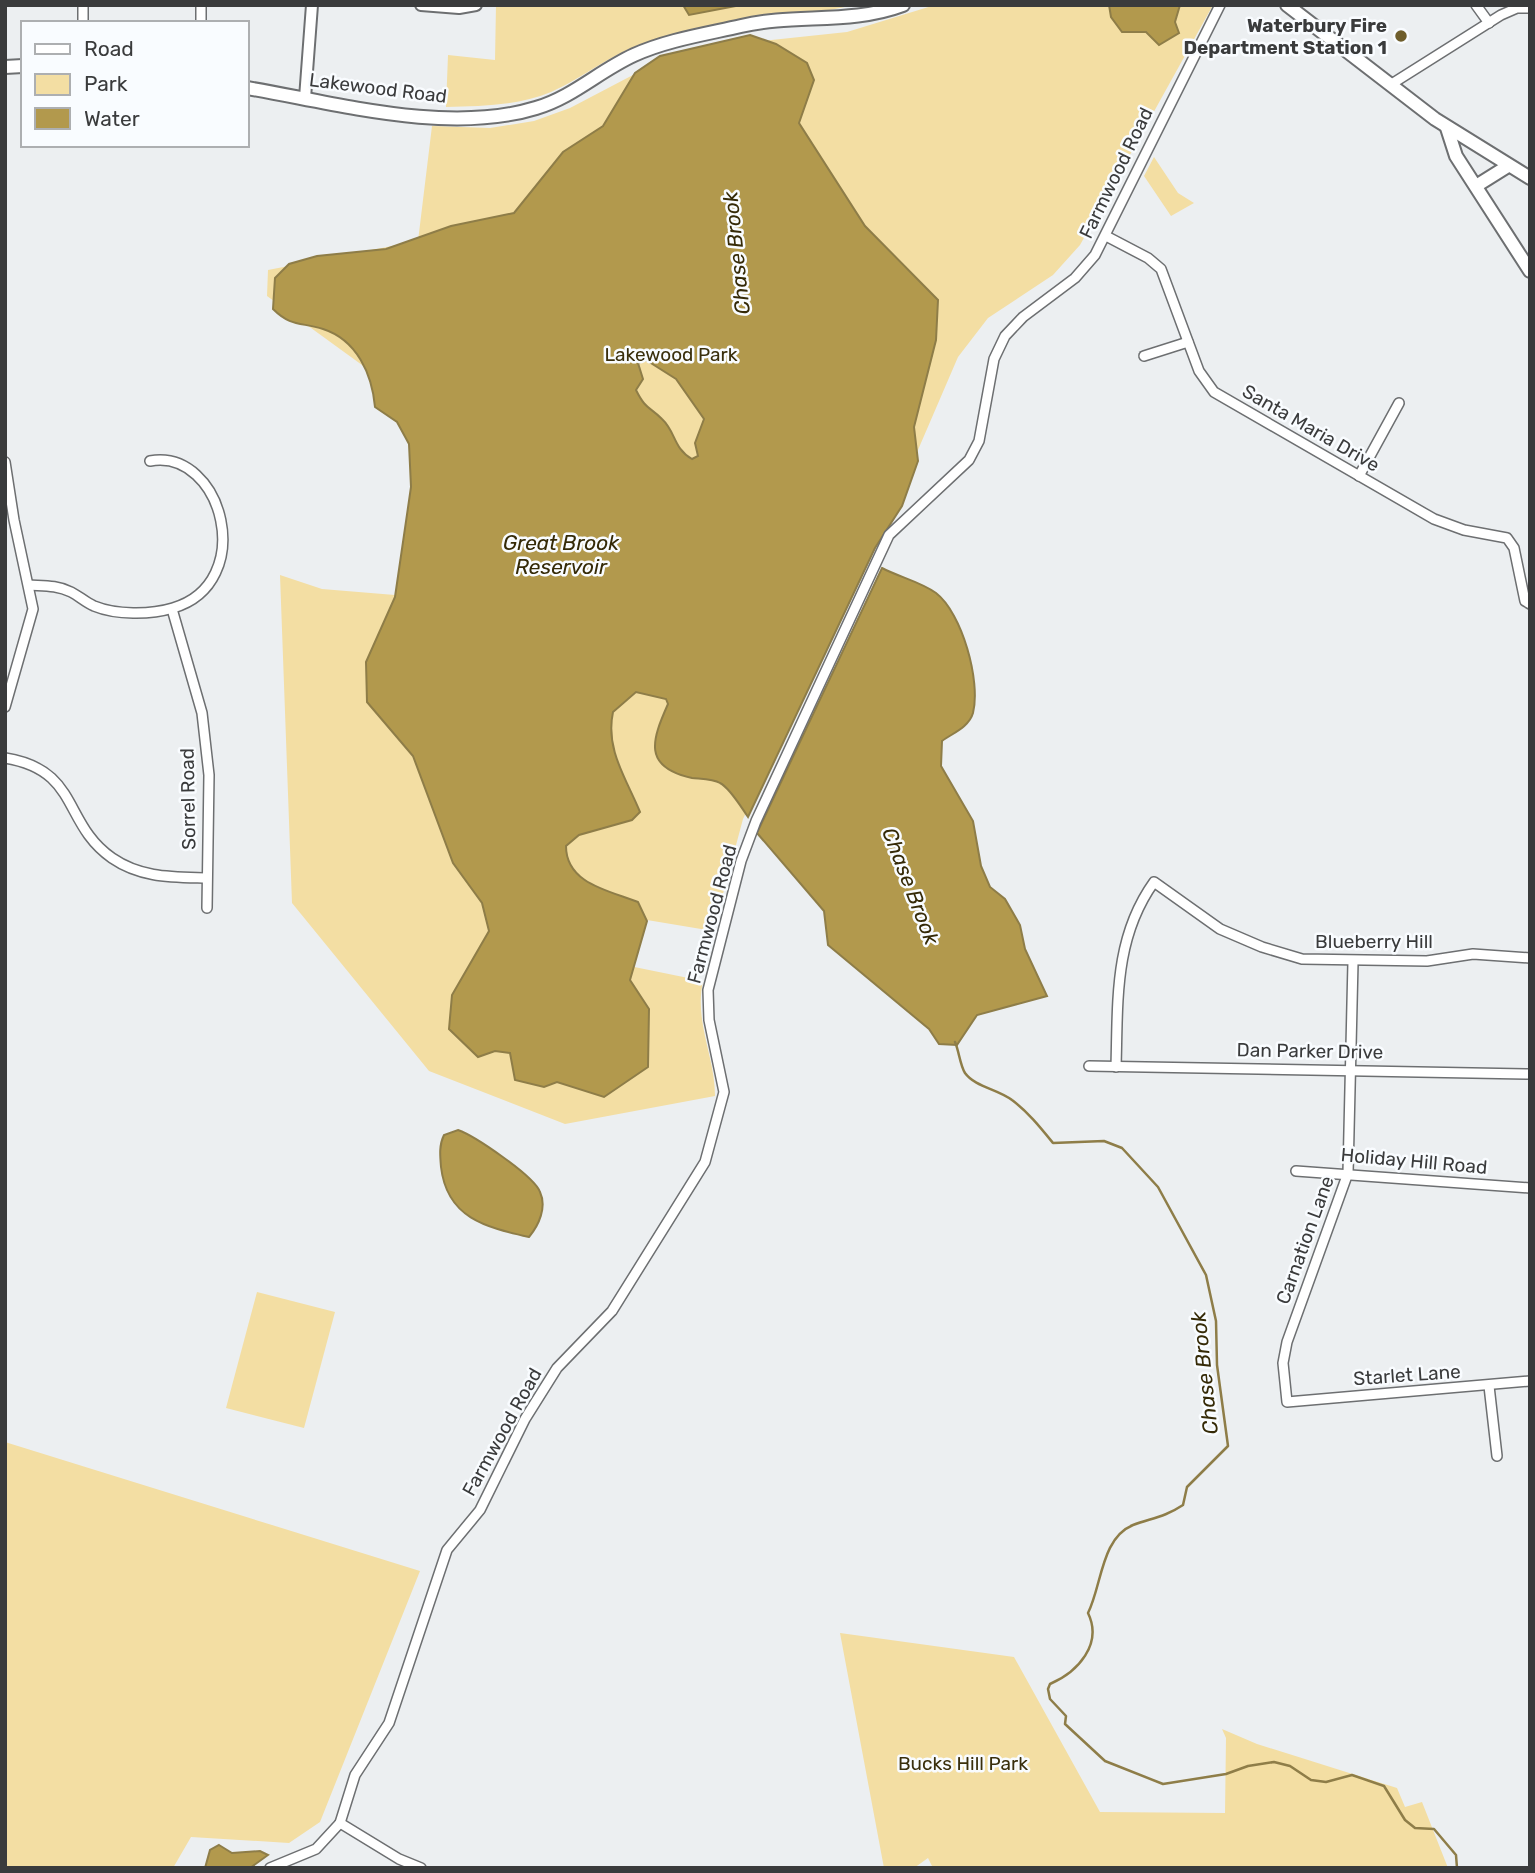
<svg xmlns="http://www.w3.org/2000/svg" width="1535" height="1873" font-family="Rubik,sans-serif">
<rect width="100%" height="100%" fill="#eceff1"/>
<!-- green -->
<g fill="#f3dea3">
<path d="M496,5H854C819,14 784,13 749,18C716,24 682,32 650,41C613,52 585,77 551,92C517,106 482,106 446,107L448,55L495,60Z"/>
<path d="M935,5H1213L1080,245L1053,275L988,318L958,357L896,501L743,819L713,931L587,910L600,960L703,981C694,1022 715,1056 715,1096L565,1124L429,1071L292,903L280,575L322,589L407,596L419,434L373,373L267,296L268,270L418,241L432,126L490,128L534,121L570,108L652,65L752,42L847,32Z"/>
<path d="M1154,157L1178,193L1194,203L1171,216L1144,176Z"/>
<path d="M257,1292L335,1312L304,1428L226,1408Z"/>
<path d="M5,1442L420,1571L320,1822L289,1843L191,1837L173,1868H5Z"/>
<path d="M840,1633L1014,1657L1100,1812L1225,1813L1226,1738L1222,1729L1257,1744L1397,1788L1405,1807L1422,1802L1448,1868H933L928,1858L914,1868H884Z"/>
</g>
<!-- water -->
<g fill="#b2994d" stroke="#8e7d48" stroke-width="2" fill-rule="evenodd">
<path d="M683,5H741L689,15Z"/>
<path d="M1109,5H1180L1175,22L1179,33L1159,45L1146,32H1122L1111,17Z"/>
<path d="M750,35L776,44L807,63L814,80L799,123L865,226L938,300L936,340L914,427L918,461L902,506L875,548L748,817C741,807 730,788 720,783C713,779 700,779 692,778C642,767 652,740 668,704L666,699L636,692L613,712C605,749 626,778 640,812L632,820L579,835L566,846C566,884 610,891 638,902L647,921L630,980L649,1009L648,1067L604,1097L557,1082L544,1087L515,1080L510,1053L495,1051L478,1057L449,1029L452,995L489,931L482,903L453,863L413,756L367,702L366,662L395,597L411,487L409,444L397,422L375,407C372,374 357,340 323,329C301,322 291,327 273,309L275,278L289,264L317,256L386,249L451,226L514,213L563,152L603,126L635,73L660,56ZM646,360L676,379L704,419L695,443L698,456L692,459C673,448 676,432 662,419C649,406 646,410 636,390L643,379L638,363Z"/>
<path d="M882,568C899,577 921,582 936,593C962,613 981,681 973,713C969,727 953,733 942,741L941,766L973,821L981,866L990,887L1005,899L1020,925L1025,949L1047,996L977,1015L957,1045L939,1044L929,1029L828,945L824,911L757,833Z"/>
<path d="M458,1130C475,1136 534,1176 540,1192C547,1207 539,1225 529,1237C485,1227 447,1218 441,1167C440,1155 439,1145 444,1135Z"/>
<path d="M219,1845L232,1853L260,1851L268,1855L250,1868H205L210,1850Z"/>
</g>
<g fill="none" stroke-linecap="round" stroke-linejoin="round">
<!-- stream -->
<path stroke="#8e7d48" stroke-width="2.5" d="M955,1042C959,1051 960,1065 965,1073C975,1087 998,1089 1012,1100C1028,1112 1040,1127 1053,1143L1104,1141L1122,1148L1158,1187L1206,1275L1216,1321L1217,1365L1228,1446L1187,1487L1183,1505C1165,1517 1152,1518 1133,1525C1101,1538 1102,1585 1088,1613C1103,1644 1078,1672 1050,1684L1048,1689L1050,1699L1066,1716L1065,1724L1105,1761L1163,1784L1226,1774L1248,1766L1274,1762L1290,1766L1311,1780L1326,1782L1352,1775L1384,1786L1405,1820L1415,1828L1434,1829L1456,1855L1457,1868"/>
<defs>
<g id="minor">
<path d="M1476,5L1489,23"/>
<path d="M83,23V5"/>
<path d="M201,23V5"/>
<path d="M1390,85L1501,15L1517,8H1530"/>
<path d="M1106,236L1148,258L1161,269L1199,371L1214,392L1434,519L1464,530L1507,538L1514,548L1525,601L1530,604"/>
<path d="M1144,356L1188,342"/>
<path d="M5,462L14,520L33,609L5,707"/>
<path d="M1359,476L1399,403"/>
<path d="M29,585C43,586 57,585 71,592C79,596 85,602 94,606C116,615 150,615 173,608C258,583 223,448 150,461"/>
<path d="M172,609L202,713L209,775L207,908"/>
<path d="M5,758C80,770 62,823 112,858C141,878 172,877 206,878"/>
<path d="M1353,962L1348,1173L1287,1342L1283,1363L1287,1402L1530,1381"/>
<path d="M1089,1066L1530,1074"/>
<path d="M1116,1067C1118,1000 1114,938 1154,882L1220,929L1262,947L1302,959L1427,961L1473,954L1530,958"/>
<path d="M1296,1171L1530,1188"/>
<path d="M1489,1386L1497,1456"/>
<path d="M340,1823L399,1859L421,1868"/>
<path d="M270,1868L316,1849L340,1823L355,1775L389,1723L447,1550L480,1510L525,1419L557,1368L612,1311L705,1162L724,1092L709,1020L708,990L741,861L756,821L889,535L969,460L979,441L994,359L1005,336L1023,317L1075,278L1095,255L1220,5"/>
</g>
<g id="tertiary">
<path d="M421,5L459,8L476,5"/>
<path d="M305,98L312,5"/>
</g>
<g id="secondary">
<path d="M1287,5L1435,119L1530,178"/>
<path d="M5,67L23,66"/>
<path d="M247,88C335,103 448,135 536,108C573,97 599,71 634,55C667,40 706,34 741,26C795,13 850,25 903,5"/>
<path d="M1447,128L1456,156L1530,271"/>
<path d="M1476,186L1508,166"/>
</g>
</defs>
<!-- minor casing -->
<use href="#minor" stroke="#6d6f71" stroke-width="12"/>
<!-- tertiary casing -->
<use href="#tertiary" stroke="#6d6f71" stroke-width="14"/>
<!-- secondary casing -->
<use href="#secondary" stroke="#6d6f71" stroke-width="16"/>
<!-- minor -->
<use href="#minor" stroke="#fff" stroke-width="9"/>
<!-- tertiary -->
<use href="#tertiary" stroke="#fff" stroke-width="10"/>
<!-- secondary -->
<use href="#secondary" stroke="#fff" stroke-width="12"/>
</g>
<!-- markers -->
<circle fill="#6f5e2c" stroke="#f9fcff" stroke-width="2.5" cx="1401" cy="36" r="7"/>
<g text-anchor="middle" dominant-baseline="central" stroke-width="5" stroke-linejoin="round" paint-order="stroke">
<!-- poi labels -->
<g font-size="19" font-weight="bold" fill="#3a3b3c" stroke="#f9fcff" text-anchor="end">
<text x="1387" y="25">Waterbury Fire<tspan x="1387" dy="22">Department Station 1</tspan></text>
</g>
<!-- street labels -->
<g font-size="19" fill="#3a3b3c" stroke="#f9fcff">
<text transform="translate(378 88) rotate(7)">Lakewood Road</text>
<text transform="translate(1116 173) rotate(-64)">Farmwood Road</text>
<text transform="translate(1311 428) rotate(30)">Santa Maria Drive</text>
<text transform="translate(188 799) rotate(-91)">Sorrel Road</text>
<text transform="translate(712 914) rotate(-75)">Farmwood Road</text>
<text x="1374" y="941">Blueberry Hill</text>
<text transform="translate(1310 1051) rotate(1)">Dan Parker Drive</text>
<text transform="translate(1414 1161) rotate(5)">Holiday Hill Road</text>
<text transform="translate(1305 1240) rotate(-70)">Carnation Lane</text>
<text transform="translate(1407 1375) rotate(-4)">Starlet Lane</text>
<text transform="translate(502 1432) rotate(-61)">Farmwood Road</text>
</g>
<!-- park labels -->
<g font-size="19" fill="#3a2f0c" stroke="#f9fcff">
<text x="671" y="354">Lakewood Park</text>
<text x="963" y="1763">Bucks Hill Park</text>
</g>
<!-- water labels -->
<g font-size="21" font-style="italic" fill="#352a07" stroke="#f9fcff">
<text transform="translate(736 253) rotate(-96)">Chase Brook</text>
<text x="561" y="542">Great Brook<tspan x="561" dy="24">Reservoir</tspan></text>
<text transform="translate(911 886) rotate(69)">Chase Brook</text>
<text transform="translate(1204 1373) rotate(-96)">Chase Brook</text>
</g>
</g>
<!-- border -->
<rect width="1535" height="1873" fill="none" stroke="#3a3b3c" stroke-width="14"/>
<!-- legend -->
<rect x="21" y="21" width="228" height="126" fill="#f9fcff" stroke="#adafb1" stroke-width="2"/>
<rect x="35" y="44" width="35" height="10" fill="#ffffff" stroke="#adafb1" stroke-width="2"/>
<text x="84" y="56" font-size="21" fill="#3a3b3c">Road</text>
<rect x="35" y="74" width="35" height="21" fill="#f3dea3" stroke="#adafb1" stroke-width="2"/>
<text x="84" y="91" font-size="21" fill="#3a3b3c">Park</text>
<rect x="35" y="108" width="35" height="21" fill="#b2994d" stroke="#adafb1" stroke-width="2"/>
<text x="84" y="126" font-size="21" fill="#3a3b3c">Water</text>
</svg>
